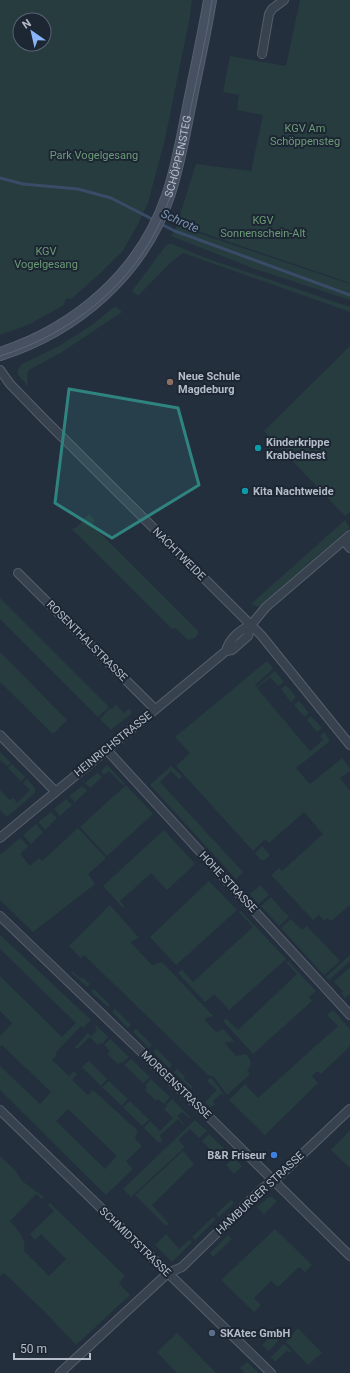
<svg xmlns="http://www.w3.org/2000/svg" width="350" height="1373" font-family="Roboto,sans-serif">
<rect width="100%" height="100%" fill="#242f3e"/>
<!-- green -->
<g fill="#263c3f" fill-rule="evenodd">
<path d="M0,0H192L190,16L165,139L148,203L138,224L122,252L95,278L71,299L67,298L65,300L64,305L30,324L0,335ZM20,20H44V44H20Z"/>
<path d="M300,0H350V283L177,224L196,164L251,171L263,115L237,110L239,95L223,92L230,56L286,66Z"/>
<path d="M177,226L350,284V300L255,269L171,236Z"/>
<path d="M167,244H172L206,258L350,307V312L183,253L171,262L138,296L132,291Z"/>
<path d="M116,307L122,312L62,352L29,370L27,373L28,386L18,375V370L22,364L59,346L92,325L113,308Z"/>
<path d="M350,346V512L345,516L264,431Z"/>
<path d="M89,514L95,520L92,525L198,631V634L195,638L188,640L175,628L172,629L72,529L77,527Z"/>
<path d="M345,520L350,528L259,607L251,604Z"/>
<path d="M0,598L109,707L98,717L0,619Z"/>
<path d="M0,652L67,720L53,734L0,682Z"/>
<path d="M267,661L273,668L272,670L255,685L256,687L275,671L284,682L278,686L270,677L257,688L310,751L323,740L320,736L324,732L330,741L296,768L310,784L342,758L350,768V771L340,778L350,791V905L331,921L327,918L324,921L319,915L313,920L271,875L279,868L282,871L323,834L304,812L269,843L265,839L253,851L176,766L190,753L175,737Z"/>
<path d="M286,685L296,697L291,702L281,689Z"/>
<path d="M299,701L309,713L304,717L294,705Z"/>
<path d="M116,705L124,713L129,709L132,712L130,715L111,730L100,719L110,708L112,709Z"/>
<path d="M311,716L322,728L317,732L307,720Z"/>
<path d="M0,752L11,763L7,766L0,760Z"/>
<path d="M12,764L25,777L21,781L8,768Z"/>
<path d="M107,765L125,784L123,785L109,771L104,775L101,771Z"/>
<path d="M171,766L182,776L179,779L171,771L160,782L243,872L236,879L150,785Z"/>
<path d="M97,773L102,777L90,788L85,783Z"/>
<path d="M27,779L35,788V793L7,817L0,810V790L10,800L13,798L17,803L30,790L23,783Z"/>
<path d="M126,785L153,814L107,856L80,827Z"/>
<path d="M82,786L87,791L75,802L69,796Z"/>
<path d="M66,799L72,805L60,816L54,809Z"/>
<path d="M51,812L57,818L45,830L38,822Z"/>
<path d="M36,824L43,832L31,844L23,835Z"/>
<path d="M78,828L106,858L88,874L95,884L33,932L0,900V855L20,838L28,846L20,854L30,866L39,858L42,861Z"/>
<path d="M164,830L195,864L167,890L151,873L120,901L124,906L123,908L103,886Z"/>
<path d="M262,846L270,855L265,860H261L255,853Z"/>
<path d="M209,881L237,910L176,965L150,937Z"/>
<path d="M260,885L269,895L258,904L250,894Z"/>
<path d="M271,897L289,917L279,926L261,906Z"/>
<path d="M110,905L139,938L130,942L152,965L162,962L213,1016L204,1019L216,1032L223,1029L234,1041L225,1043L236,1056L246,1054L250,1060L251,1065L247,1071L250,1074L227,1095L214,1077L208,1075L84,955L81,958L69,946Z"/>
<path d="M241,911L286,959L229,1010L214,994L205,1002L178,973L182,970L193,982L253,927L239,912Z"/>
<path d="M291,919L302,930L307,926L340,961L324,975L281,928Z"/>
<path d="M0,935L91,1020L83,1028L81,1026L55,1053L57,1055L52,1060L69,1076L74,1071L77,1074L72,1080L88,1095L93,1090L138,1131L135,1139L142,1146L126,1161L133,1169L106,1195L0,1090V1066L40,1104L51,1092L2,1045L0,1047V1036L12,1023L0,1011V976L62,1037L76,1023L0,949ZM68,1109L117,1156L105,1169L56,1121Z"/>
<path d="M350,955V961L329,980L326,977Z"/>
<path d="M288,961L316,991L309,997L312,1001L253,1054L223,1021L226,1018L238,1030L297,974L286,962Z"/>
<path d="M350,967V994L345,998L341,993L343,991L334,982Z"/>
<path d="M72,971L81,979L82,977L90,984L87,987L71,972Z"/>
<path d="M94,989L110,1005L108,1007L91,992Z"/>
<path d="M115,1009L131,1025L128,1028L112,1012Z"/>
<path d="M333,1010L350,1029V1046L321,1074L317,1071L312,1076L318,1083L265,1135L229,1100L245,1084L258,1098L338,1026L327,1015Z"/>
<path d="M96,1025L108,1037L102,1044L100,1043L98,1045L90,1037L77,1049L75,1047L88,1033L91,1036L97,1030L95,1027Z"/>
<path d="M136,1029L152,1045L149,1048L133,1032Z"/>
<path d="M110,1039L129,1057L122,1063L120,1062L118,1064L107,1054L110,1051L104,1045Z"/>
<path d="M157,1049L172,1065L169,1068L153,1052Z"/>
<path d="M131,1059L150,1077L143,1083L124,1065Z"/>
<path d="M89,1061L107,1079L101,1086L82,1067Z"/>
<path d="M177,1069L185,1077L184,1079L193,1087L191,1089L174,1072Z"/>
<path d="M211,1077L225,1096L221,1094L213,1101L215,1105L210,1107L205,1102L217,1090L207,1081Z"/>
<path d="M151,1079L170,1097L164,1104L158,1099L156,1101L145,1090L147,1087L145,1085Z"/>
<path d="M109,1081L128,1099L122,1106L102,1087Z"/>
<path d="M172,1099L190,1117L189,1118L182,1112L177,1116L184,1124H183L178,1119L160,1135L162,1143L158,1142L144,1128L150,1121L160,1131L173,1118L164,1109L167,1106L166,1105Z"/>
<path d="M130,1101L149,1120L142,1126L123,1107Z"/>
<path d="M195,1120L207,1131L199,1138L190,1129L178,1140L185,1147L131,1197L123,1189Z"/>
<path d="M350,1130V1168L331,1150Z"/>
<path d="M209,1134L231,1155L223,1162L202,1141Z"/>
<path d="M183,1151L194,1164L152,1205L169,1224L166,1226L135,1195Z"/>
<path d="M0,1156L15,1170L22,1181L44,1197L42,1199L36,1194L10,1221C17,1229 27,1239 24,1251L49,1276L66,1259L41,1234L35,1240L30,1234L54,1211L48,1205L50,1203L125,1276L119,1283L130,1295L76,1345L45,1312L4,1273L0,1276Z"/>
<path d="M234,1158L242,1166L234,1174L226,1165Z"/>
<path d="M269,1197H272L277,1201L264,1214L257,1207Z"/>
<path d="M231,1200L234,1203L219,1217L216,1214Z"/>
<path d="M213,1217L216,1219L195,1240L192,1237Z"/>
<path d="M275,1229L312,1265L305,1272L299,1267L278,1287L271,1281L254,1298L261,1305L254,1312L221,1280Z"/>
<path d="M166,1234L179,1249L189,1240L192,1242L172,1262L155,1245Z"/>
<path d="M228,1235L232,1239L213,1257L210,1253Z"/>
<path d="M298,1328L322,1353L308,1365L286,1342Z"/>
<path d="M270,1330L278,1338V1341L269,1351L262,1345L272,1335L269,1331Z"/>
<path d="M177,1333L216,1373H177L157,1352Z"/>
<path d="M284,1344L292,1351L290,1353L287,1350L275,1362L271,1357Z"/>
<path d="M247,1362L259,1373H245L240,1368Z"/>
</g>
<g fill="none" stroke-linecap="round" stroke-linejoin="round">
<!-- stream -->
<g stroke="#394c67" stroke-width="3">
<path d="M0,178L23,184L78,189L111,198L154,220"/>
<path d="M159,223L175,231L350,295"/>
</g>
<defs>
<g id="minor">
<path d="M262,54L269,14L272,9L284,0"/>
<path d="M0,370L10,384L43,418L261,635L350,745"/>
<path d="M344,541L350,548"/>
<path d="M18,573L155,709"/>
<path d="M226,651L232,650L248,636L251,625L266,607L350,535"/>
<path d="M0,735L55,791"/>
<path d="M106,749L350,1015"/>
<path d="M0,838L226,651C229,639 240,630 251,625"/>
<path d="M0,916L207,1115L350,1256"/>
<path d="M0,1110L271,1373"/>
<path d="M60,1373L168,1273L182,1267L263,1188L274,1181L350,1109"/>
</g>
<g id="secondary">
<path id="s1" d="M0,354C77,329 142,273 168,196C178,167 183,137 189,107C196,71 204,36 210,0"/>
</g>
</defs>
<!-- minor casing -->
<use href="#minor" stroke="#565f6c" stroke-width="10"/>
<!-- secondary casing -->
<use href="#secondary" stroke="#565f6c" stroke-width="14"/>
<!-- minor -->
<use href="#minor" stroke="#38414e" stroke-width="8"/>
<!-- secondary -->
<use href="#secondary" stroke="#465061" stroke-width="12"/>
<!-- tram -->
<path stroke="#5a6575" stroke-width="1" d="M0,356C70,335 136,283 164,213C178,179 184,143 191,107C198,72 207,36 212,0"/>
</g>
<!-- marked area -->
<path fill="#308480" fill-opacity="0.2" stroke="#308480" stroke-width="3" stroke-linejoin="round" d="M69,389L178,408L199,485L112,538L55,503Z"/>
<!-- markers -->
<circle fill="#8d6e63" stroke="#1d2633" stroke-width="1.5" cx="170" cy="382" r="4"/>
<g fill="#0f9aa8" stroke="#1d2633" stroke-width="1.5">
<circle cx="258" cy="448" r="4"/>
<circle cx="245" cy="491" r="4"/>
</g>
<circle fill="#3f7fe0" stroke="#1d2633" stroke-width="1.5" cx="274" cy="1155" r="4"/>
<circle fill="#5c6f8a" stroke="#1d2633" stroke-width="1.5" cx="212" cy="1333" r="4"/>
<g text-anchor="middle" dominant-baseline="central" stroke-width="4" stroke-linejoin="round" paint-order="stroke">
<!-- park labels -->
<g font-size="11" fill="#6b9a76" stroke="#1d2633">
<text x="305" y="128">KGV Am<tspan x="305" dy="13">Schöppensteg</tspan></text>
<text x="94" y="155">Park Vogelgesang</text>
<text x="263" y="220">KGV<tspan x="263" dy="13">Sonnenschein-Alt</tspan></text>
<text x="46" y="251">KGV<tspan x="46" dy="13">Vogelgesang</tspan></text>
</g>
<!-- street labels -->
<g font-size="11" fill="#b4bcc9" stroke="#1d2633">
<text stroke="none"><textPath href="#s1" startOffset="280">SCHÖPPENSTEG</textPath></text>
<text transform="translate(179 554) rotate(45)">NACHTWEIDE</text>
<text transform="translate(87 641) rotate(45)">ROSENTHALSTRASSE</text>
<text transform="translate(113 744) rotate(-39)">HEINRICHSTRASSE</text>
<text transform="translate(228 882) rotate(47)">HOHE STRASSE</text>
<text transform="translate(176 1085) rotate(44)">MORGENSTRASSE</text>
<text transform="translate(260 1193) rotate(-43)">HAMBURGER STRASSE</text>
<text transform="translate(135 1242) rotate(44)">SCHMIDTSTRASSE</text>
</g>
<!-- poi labels -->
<g font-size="11" font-weight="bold" fill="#b4bcc9" stroke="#1d2633" text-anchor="start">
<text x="178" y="376">Neue Schule<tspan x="178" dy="13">Magdeburg</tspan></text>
<text x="266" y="442">Kinderkrippe<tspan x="266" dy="13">Krabbelnest</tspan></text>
<text x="253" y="491">Kita Nachtweide</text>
<text x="266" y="1155" text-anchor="end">B&amp;R Friseur</text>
<text x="220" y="1333">SKAtec GmbH</text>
</g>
<!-- water labels -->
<g font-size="12" font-style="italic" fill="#7c92b1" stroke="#1d2633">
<text transform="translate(180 221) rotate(24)">Schrote</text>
</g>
</g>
<!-- north arrow -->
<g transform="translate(32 32) rotate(326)"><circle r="19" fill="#1d2633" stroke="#59626f"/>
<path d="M0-3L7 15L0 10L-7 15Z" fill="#8ab4f8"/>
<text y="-6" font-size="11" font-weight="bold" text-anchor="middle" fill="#b4bcc9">N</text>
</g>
<!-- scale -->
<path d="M14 1353v6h76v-6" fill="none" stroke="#b4bcc9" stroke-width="2"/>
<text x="20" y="1353" font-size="12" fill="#b4bcc9" stroke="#1d2633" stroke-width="3" paint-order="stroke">50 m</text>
</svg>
